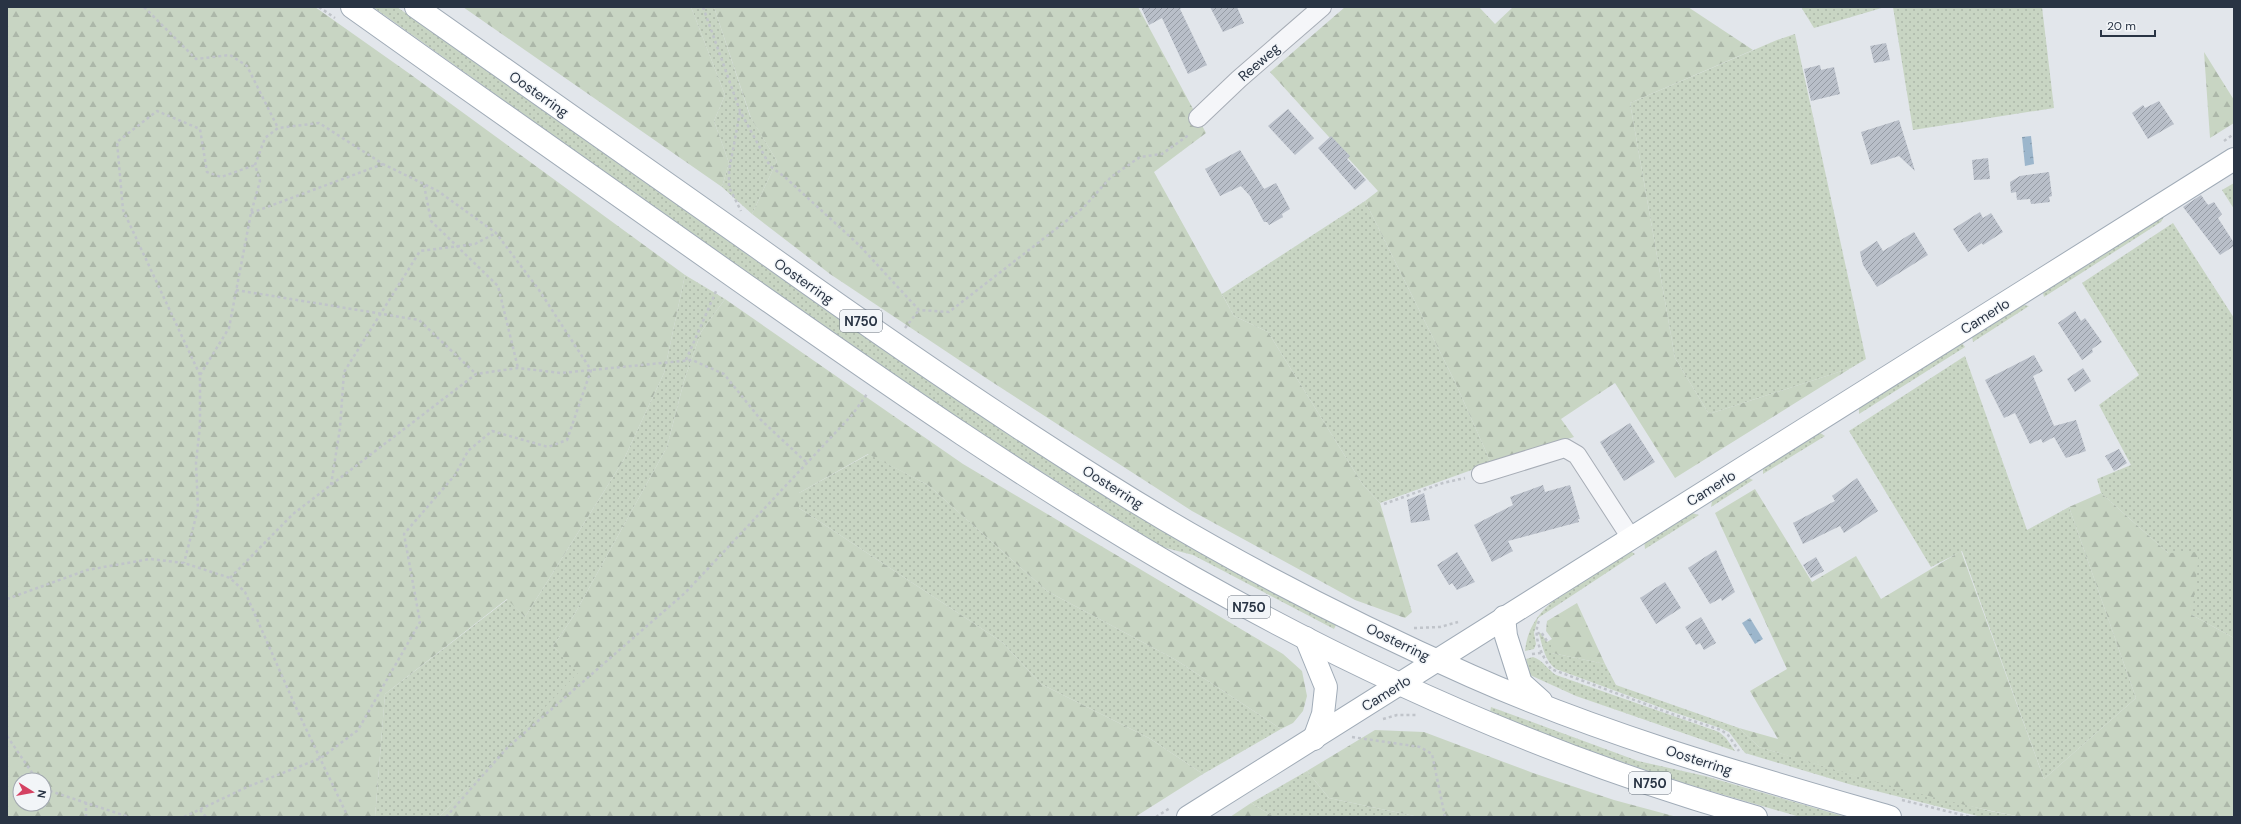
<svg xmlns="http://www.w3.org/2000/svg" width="2241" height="824" font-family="'DM Sans',sans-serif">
<defs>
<pattern id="green-dots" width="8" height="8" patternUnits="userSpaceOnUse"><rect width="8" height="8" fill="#c8d5c3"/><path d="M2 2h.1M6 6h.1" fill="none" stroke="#acb7a9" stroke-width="1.8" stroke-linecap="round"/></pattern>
<pattern id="forest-firs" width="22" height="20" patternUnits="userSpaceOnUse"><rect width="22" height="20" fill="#c8d5c3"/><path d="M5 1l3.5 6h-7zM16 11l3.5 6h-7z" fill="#acb7a9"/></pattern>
<pattern id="water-ripples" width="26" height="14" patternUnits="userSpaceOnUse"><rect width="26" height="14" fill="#9cb6cc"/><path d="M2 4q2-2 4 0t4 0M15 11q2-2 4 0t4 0" fill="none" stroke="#7f95a7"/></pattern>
<pattern id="building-hatch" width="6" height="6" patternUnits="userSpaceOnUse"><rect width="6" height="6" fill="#b9bfc9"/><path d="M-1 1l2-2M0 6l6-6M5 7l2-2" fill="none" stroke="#969ca5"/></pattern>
</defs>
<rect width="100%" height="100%" fill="#e2e6eb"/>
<!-- green -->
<g fill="url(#green-dots)">
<path d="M373,7H397L842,321L962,402L1337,623L1334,629L1193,555L1162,547L965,424L708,246Z"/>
<path d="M691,7H714L750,116L777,161L752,214L722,187L729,163L714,121L725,95Z"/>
<path d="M1801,7H1885L1814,28Z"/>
<path d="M1893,7H2042L2054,108L1913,130Z"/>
<path d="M1795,34L1866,359L1851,368L1709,414L1675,358L1630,103L1777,40Z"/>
<path d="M2234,183V209L2222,190Z"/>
<path d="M1365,201L1456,384L1491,463L1380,503L1363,485L1268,332L1234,316L1222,294Z"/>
<path d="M2168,210L2161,222L2044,297L2043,293L2046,285Z"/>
<path d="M2173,223L2234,318V638L2192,615L2168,553L2101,493L2097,479L2131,465L2099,405L2139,375L2082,283Z"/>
<path d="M685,275L725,299L701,332L684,381L667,447L573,617L553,646L579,673L439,817H375L385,694L508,599L525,617L623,461L664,373Z"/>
<path d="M2018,304L2029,306L1973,342L1972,337Z"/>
<path d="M1962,343L1965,347L1859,414V405Z"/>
<path d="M1965,356L2027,530L2069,507L2136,698L2044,779L1962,551L1931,567L1849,431Z"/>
<path d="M1817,431L1825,436L1763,474V468Z"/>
<path d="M869,454L928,485L1047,591L1176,660L1281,729L1203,774L1149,738L1041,684L1002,642L799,508V493Z"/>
<path d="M1744,476L1753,480L1711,507L1713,496Z"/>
<path d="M1688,512L1699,515L1645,549L1644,540Z"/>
<path d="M1630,551L1635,554L1538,618L1534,633L1536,644L1534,649L1525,651C1527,630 1536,616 1552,602Z"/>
<path d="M1541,633L1547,642L1552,639V653L1605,664L1616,685L1739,728L1759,747L1854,775L1990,811L2021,817H1982L1952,810L1852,785L1745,753L1729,732L1720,728L1670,711L1556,669C1545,661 1543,648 1539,634Z"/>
<path d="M1533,657C1543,660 1547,669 1556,675L1719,732L1726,738L1735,751L1576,696L1530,675L1526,659Z"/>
<path d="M1491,707L1638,761L1705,776L1846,817H1800L1683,783L1576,746L1490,712Z"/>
<path d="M1307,771L1329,798L1419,817H1274L1251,803Z"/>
</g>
<!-- forest -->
<g fill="url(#forest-firs)" fill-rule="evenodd">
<path d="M7,7H315L410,74L685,275L664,373L623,461L525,617L507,599L385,694L375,817H7ZM20,780H44V804H20Z"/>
<path d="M463,7H691L725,95L714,121L729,163L722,187Z"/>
<path d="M714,7H1138L1206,133L1154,172L1234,316L1268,332L1363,485L1380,503L1412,612L1405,618L1355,600L1192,511L989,380L830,274L752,214L777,161L751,118Z"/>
<path d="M1345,7H1479L1495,24L1513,7H1688L1753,50L1630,103L1675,358L1709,414L1851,368L1675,478L1615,383L1561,419L1574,437L1491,463L1456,384L1365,201L1378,191L1270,72Z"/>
<path d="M2204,52L2234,100V123L2210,138Z"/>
<path d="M725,299L963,464L1283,654L1302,671L1307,696L1303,711L1293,723L1281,729L1176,660L1047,591L928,485L868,454L799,493V508L1002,642L1041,684L1149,738L1203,774L1135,817H439L578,673L553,646L573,617L667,447L684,381L701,332Z"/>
<path d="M1755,489L1812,582L1856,556L1881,599L1961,551L2044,779L2136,698L2069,507L2101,493L2168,553L2199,552L2192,615L2234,638V817H2021C1932,800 1845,773 1759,747L1739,728L1778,739L1750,691L1787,669L1715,513Z"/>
<path d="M1577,603L1605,664L1552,653V639L1546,631L1547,621Z"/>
<path d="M1375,730L1424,732L1533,773L1614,800L1677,817H1419L1329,798L1307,771Z"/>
<path d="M1251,803L1274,817H1230Z"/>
</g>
<!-- water -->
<g fill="url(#water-ripples)">
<path d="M2031,136L2034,164L2025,166L2022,137Z"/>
<path d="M1750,618L1763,639L1755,644L1742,623Z"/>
</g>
<!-- building -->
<g fill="url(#building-hatch)">
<path d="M1141,7H1183L1180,9L1207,65L1188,74L1162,18L1149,25Z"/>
<path d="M1210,7H1237L1244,23L1223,32Z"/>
<path d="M1886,43L1890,60L1874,63L1870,46Z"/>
<path d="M1820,65L1821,70L1834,67L1840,94L1811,101L1804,69Z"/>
<path d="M2159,101L2174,124L2148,139L2132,113L2143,105L2145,108Z"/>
<path d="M1288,109L1314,138L1295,155L1268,126Z"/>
<path d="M1899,120L1915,171L1899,156L1871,165L1861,132Z"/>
<path d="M1331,136L1350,156L1347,159L1366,180L1355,190L1318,148Z"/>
<path d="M1240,150L1264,189L1276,183L1290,209L1282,214L1283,217L1269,225L1267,222H1264L1250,196L1241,186L1220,196L1205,169Z"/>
<path d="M1988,158L1990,179L1974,180L1972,160Z"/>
<path d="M2049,172L2052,196L2049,197L2050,202L2031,204L2030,199L2017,200L2016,192L2011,193L2010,182L2020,176Z"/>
<path d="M2201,195L2208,205L2214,202L2222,214L2218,218L2234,243V246L2220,255L2183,207Z"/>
<path d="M1980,212L1983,218L1991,213L2003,232L1983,245L1982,243L1968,252L1953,229Z"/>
<path d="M1914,232L1928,255L1877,287L1863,265L1860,252L1877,241L1883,251Z"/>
<path d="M2075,311L2081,321L2085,318L2102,342L2092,349L2093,352L2082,360L2058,323Z"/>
<path d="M2034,355L2043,371L2033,376L2054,426L2076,420L2086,451L2066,458L2054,437L2043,443L2041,439L2030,444L2015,413L2004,418L1985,380Z"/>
<path d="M2083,368L2091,381L2075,392L2067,379Z"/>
<path d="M1630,423L1655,462L1624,481L1600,442Z"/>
<path d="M2119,449L2127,463L2114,471L2105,456Z"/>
<path d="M1857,478L1878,511L1844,533L1840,526L1803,544L1793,523L1835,501L1832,496Z"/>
<path d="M1543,485L1545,492L1570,485L1580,519H1578L1579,522L1508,541L1513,551L1492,562L1474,525L1513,505L1510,497Z"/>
<path d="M1424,493L1430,520L1411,523L1407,500Z"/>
<path d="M1716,550L1735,592L1722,601L1721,598L1710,604L1688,568Z"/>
<path d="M1457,552L1475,582L1457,590L1452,583L1449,585L1437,565Z"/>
<path d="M1816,557L1824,571L1811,578L1803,565Z"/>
<path d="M1665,582L1681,608L1656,624L1640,598Z"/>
<path d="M1701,617L1716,643L1704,650L1700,643L1696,645L1685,627Z"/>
</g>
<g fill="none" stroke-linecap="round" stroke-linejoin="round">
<defs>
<g id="minor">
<path d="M1198,118L1239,79L1322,7"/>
<path d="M1481,474L1565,448L1577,455L1631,538"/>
</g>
<g id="major">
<path d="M352,7C481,99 611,190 740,281C887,384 1036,488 1192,577C1370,678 1559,761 1756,817"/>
<path d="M416,7C529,87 643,167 757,247C870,328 984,407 1102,481C1219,555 1345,620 1471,676C1606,736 1749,776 1890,817"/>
<path d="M1504,617L1506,636L1521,683L1541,701"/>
<path d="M1306,638L1326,687L1323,714L1314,739"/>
<path d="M1188,817L2234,159"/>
</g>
</defs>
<!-- minor casing -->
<use href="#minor" stroke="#a7adb6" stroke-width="20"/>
<!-- major casing -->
<use href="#major" stroke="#a0abb7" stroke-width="24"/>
<!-- path -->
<g stroke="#c0c4ca" stroke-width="2.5" stroke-dasharray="3 3" stroke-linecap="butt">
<path d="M144,7L196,59L230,55L247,66L278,128"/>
<path d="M319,7L335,18"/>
<path d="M703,7L740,111L770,166L786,178L859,245L919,310L949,312L1083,208L1111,177L1140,157L1162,154L1190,134"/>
<path d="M740,112L729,171V187L741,211"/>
<path d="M2224,141L2234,134"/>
<path d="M424,185L431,221L498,286L518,368"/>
<path d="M251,213L383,164"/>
<path d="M236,290L419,320L476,374"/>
<path d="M905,328L919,310"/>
<path d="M686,360L717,289"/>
<path d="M200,375L123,210L117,142L157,111L200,129L207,172L221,177L255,165"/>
<path d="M331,485L340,428L344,372L420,251L475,244L496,233"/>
<path d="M1384,504L1443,483L1465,478"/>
<path d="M230,578L293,514L476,374L518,368L561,373L692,360L724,374L761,420L807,463"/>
<path d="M7,599L87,570L150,559L184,563L230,578L245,592L298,712L348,817"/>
<path d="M1539,621C1532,636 1542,656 1551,669L1675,715L1721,730L1728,735L1739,751"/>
<path d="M1414,628L1440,627L1458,622"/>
<path d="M1537,634L1541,632L1547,641"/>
<path d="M1532,654L1541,653"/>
<path d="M1383,719L1397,715H1417"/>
<path d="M7,736L37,780"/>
<path d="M1352,737L1420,747L1432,754L1445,817"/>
<path d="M44,789L129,817"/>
<path d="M1902,800L1970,817"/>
<path d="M86,802V817"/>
<path d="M200,810L206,817"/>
<path d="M184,817L247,787L321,758L358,730L420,622L404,534L455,475L468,451L492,431L548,447L567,440L591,370L539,290L496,233L438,191L383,164L319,123L278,128L265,138L255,165L260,181L251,213L229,328L200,375V425L196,463L198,509L184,563"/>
<path d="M446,817L507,748L686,592L852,415L867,394"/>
<path d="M1156,817L1170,808"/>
</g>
<!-- minor -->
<use href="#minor" stroke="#f5f6f9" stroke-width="18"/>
<!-- major -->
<use href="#major" stroke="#fff" stroke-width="22"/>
</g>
<g text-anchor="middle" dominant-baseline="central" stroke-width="3" stroke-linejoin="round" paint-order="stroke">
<!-- shield labels -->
<g fill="#f2f5f8" stroke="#656e7a" stroke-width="1">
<rect x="840" y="310" width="42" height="22" rx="3"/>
<rect x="1228" y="596" width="42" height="22" rx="3"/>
<rect x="1629" y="772" width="42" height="22" rx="3"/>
</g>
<g font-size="13" font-weight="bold" fill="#293444">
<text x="861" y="321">N750</text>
<text x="1249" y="607">N750</text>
<text x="1650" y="783">N750</text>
</g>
<!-- street labels -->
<g font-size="14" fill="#293444" stroke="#f2f5f8">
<text transform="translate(1259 62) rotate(-41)">Reeweg</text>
<text transform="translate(539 94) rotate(35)">Oosterring</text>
<text transform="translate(804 281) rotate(35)">Oosterring</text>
<text transform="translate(1985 316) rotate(-32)">Camerlo</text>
<text transform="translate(1113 487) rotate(32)">Oosterring</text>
<text transform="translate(1711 488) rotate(-32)">Camerlo</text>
<text transform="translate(1398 642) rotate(26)">Oosterring</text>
<text transform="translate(1386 693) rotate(-32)">Camerlo</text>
<text transform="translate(1699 760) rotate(18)">Oosterring</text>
</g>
</g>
<!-- border -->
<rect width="2241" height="824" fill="none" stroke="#293444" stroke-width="16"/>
<!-- north arrow -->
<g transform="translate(32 792) rotate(101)"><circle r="19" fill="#f2f5f8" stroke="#a2a8b0"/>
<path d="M0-3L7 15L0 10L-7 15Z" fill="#d44262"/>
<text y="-6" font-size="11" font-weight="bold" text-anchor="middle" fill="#293444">N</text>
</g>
<!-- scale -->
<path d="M2101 30v6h54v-6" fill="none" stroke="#293444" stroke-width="2"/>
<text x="2107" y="30" font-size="12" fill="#293444" stroke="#f2f5f8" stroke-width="3" paint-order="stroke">20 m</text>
</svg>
